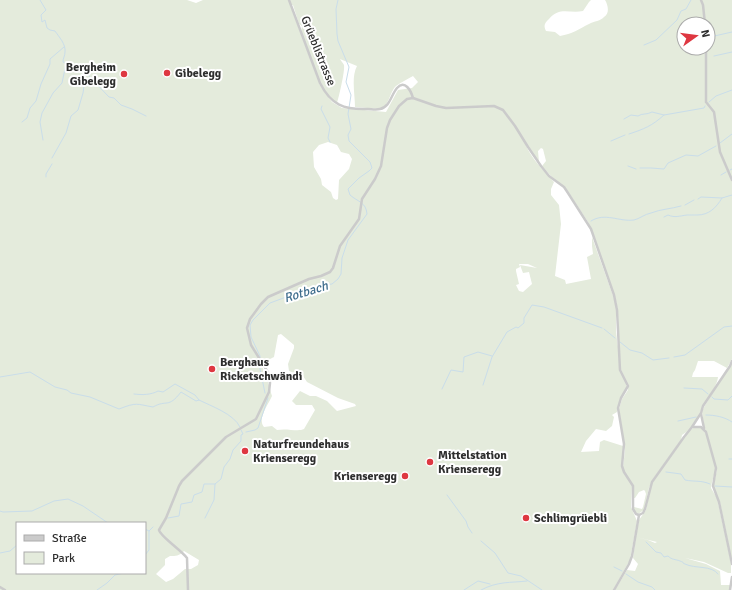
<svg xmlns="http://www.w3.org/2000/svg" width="732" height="590" font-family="Signika,sans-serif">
<rect width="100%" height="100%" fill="#fff"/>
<!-- green -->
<g fill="#e4ebdc" fill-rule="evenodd">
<path d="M0,0H187L196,3L203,0H591L589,2L583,11C569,14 560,6 549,19C545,23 543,25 546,31L555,32L560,36C572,34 579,29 589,24C594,21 601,21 604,17C610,13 608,5 605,0H732V359L727,368L714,361H698L695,370L693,373L692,377H718C717,386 711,392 707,399C699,412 695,428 682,435L681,440L653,479L649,488L644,510L638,514L635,513L633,508L634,507L642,509L643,507L646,494L645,491L644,490L639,492L635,498H633V485L624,471L623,467L625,450L619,409L622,399L628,390V385L621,370H619L625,381L627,387L619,403L617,412L612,415L614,417L612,426L606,431L596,429L586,441L581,452L599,451L600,442L604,440L623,446L622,468L632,486L631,507L637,521L630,560L613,590H0ZM290,5H293L299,24L302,26L301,32C308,48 321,96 337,103C339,97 345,71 344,65C343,63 341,61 340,59L357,66C351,77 355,95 355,107L380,109C390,105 389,93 396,86C401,82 408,79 413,76L418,82L412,88L398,90L386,112L342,108L332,102L320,85ZM684,24H708V48H684ZM328,142L337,145L341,152L349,154L352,159L349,169L339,180L338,199L336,200L333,198L331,192L322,185L321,179L314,167L313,152L319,145ZM525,142L539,162L538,151L541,148L543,149L546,161L542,166L550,175L567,190L588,222L616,301L618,311L619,354L616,332V304L592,237V246L593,254L587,257L591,279L566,284L565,280L555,276L561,224L559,205L551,195V189L554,182C545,172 528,155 525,142ZM519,264H528L537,268L520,265L523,273L529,272L532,284L523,292L519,291L516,285L519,284L516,271V269L520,267ZM281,334L294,345V348L288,364L289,371L303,376L307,382L338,398L355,404L356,406L337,411L327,401L316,396H310L300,391L292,401L296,405H312L315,410L304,429C298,432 287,428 277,430L272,426L264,427C257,419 268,405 272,396C268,384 268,375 260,364L267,359H270L274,357L278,335ZM17,523H145V573H17ZM184,551L199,560L198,565L191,569H185L173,579L166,582L156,574L165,565V559L170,556C176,556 179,556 184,551Z"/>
<path d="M732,362V561L720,502L713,488L717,470L704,425L702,412L704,407Z"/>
<path d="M695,427L701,428L706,434L716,468L712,482L711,488L717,498L731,563V573H728L704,562L685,558L706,564L720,571L721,585H730V590H615L627,570L635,571L638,564L633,558L636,537L648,540L655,543L657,542L636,537L639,520L646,510L652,483L689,431Z"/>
</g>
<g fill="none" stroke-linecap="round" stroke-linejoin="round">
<!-- stream -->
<g stroke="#c9ddea" stroke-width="1">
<path d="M40,0L46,10L41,15L42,22L45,20L47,28L50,30L55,31C59,37 66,44 65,52C65,56 63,58 63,62L75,69L78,68L85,72L109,97L114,98L121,105L132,109L146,116"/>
<path d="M710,37L732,32"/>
<path d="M644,45L656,40L677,20L681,11L686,9L691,0"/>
<path d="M714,56L732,52"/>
<path d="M709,102L716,96L732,90"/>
<path d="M322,106L321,109L330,127L328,138L330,142"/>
<path d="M624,119L631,115L638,116C642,113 647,115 652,112L664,115L704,108L705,106"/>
<path d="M22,122L27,118L30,108L36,101L41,84L50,64V59L64,47"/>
<path d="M629,134C644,129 652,126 664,115"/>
<path d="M43,140L40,122L42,113L53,93L62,83L66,64"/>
<path d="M611,141L625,135"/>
<path d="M720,143L732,134"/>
<path d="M52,158L66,133L71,116L78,110L83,93L85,79L84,71"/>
<path d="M628,166L636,169"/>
<path d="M640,168H651L664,169L668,163L686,155L698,156L716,146"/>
<path d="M730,170L732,169"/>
<path d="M721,175L726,172"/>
<path d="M46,177V174L52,164"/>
<path d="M698,199L701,197L722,198L732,195"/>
<path d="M685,205L694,200"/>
<path d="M664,217L668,215C675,218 679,216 687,215C690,215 693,215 697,215C709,215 716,208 722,198"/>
<path d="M591,221C605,212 619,222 634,220C639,219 645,214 651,213C661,209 671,209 681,206"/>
<path d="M604,329L615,338"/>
<path d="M620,342L630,350L642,353L653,360L669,358"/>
<path d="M674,357L685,355L724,327L732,326"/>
<path d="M260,358V356L251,337L250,325L253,320L270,303L316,286L332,284L338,279L341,274L342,258L348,240L367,214C366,202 358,202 350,195L348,189L359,178L369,171L372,168L370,162L349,141L348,135L351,129L348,114L351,95L346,82L349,67L338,41L337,34L336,9L338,0"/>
<path d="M259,361V364L265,393"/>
<path d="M0,377L30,372L55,387L67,390L71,393L90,397L119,409C137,402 136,404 153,407C167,399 168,409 181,392L196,401L199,400C211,406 234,414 240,427"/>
<path d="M483,385L492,357L507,332L516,327L518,328L524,323V318L532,305L544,307L602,328"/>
<path d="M684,388L702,389L708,394"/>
<path d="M442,389L451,370L463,372L464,357L478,352L492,356"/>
<path d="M134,394C142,395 151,395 158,391L163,392L175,384L195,395L199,400"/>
<path d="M712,397L714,399L728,400L732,396"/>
<path d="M706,415C715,415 725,417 732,422"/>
<path d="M678,421L696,417"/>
<path d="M246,432L255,430L258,428L268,398"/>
<path d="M729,459H732"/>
<path d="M666,472L681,474L685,480C695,482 701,480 710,484"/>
<path d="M715,486L732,487"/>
<path d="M447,495L466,521L468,527L472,533"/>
<path d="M0,511L3,512L32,511L54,501L68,499L83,506L108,523"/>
<path d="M168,518L179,516L181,504L192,502L194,495L202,492L204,484H215"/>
<path d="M205,518L214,500L215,484L221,479L224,467L230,459L233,450L241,441V435L243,434L241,430"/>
<path d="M117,523H126"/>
<path d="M145,529L149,531"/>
<path d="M481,541L495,553L508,573L521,576L542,590"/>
<path d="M646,542L656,552L661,553L664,557L668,556C672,560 675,559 680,561C686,563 680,562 685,564C695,569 712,565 718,574"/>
<path d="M0,553L10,551L17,545"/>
<path d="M145,555L149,550V531L153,527"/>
<path d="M614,567L622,571"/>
<path d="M626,574L638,582L652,587L655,590"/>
<path d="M97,590L107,583L115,575L124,573"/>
<path d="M464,590L478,581L490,584"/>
<path d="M481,590C498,581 510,583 527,581"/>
</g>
<!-- street -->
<g stroke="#cbcbcb" stroke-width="2.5">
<path d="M289,0L320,83C331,105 344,110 368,109C371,109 376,110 380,109C390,107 391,95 397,88C405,79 411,91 413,98"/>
<path d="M701,0L703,5L705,24"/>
<path d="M706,48V102L714,112L720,152L732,180"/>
<path d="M701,414L704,428"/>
<path d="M692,427H701L706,432L716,468L713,486L719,502L732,564"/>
<path d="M639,515L643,513L645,509L652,482L684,437L692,427L701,413L703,406L730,366L732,361"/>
<path d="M0,587L5,590"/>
<path d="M188,590L187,558C181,550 160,536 159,530L166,518L179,486L182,481L226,437L256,419L269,392L270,383L269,374L251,345L247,328L250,319L261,304L268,297L309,279L321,276L330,272L333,268L340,246L359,219L362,199L375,179L381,166L387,128L390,120L399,106L407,99L413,98L436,106L446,108L494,106L503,110L515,126L528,147L541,166L549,176L564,187L568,193L591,229L614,295L617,310L620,370L628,386L621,398L618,408L624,444L622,466L624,472L633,486V509L636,514L639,515"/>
<path d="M614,590L629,564L632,556L639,515"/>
<path d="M730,590L732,577"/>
</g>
</g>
<!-- markers -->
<g fill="#de3741" stroke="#fff" stroke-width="1.5">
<circle cx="167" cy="73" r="4"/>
<circle cx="124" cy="74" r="4"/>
<circle cx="212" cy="369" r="4"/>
<circle cx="245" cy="451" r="4"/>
<circle cx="430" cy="462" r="4"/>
<circle cx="405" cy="476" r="4"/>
<circle cx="526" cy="518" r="4"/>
</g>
<g text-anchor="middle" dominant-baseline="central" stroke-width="4" stroke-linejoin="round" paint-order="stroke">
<!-- street labels -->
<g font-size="12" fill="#2e2e2e" stroke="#fff">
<text transform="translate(318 51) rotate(68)">Grüeblistrasse</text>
</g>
<!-- poi labels -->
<g font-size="12" font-weight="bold" fill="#2e2e2e" stroke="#fff" text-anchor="start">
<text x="116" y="67" text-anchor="end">Bergheim<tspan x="116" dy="14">Gibelegg</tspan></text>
<text x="175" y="73">Gibelegg</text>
<text x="220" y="362">Berghaus<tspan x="220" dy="14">Ricketschwändi</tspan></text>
<text x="253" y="444">Naturfreundehaus<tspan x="253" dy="14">Krienseregg</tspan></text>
<text x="438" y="455">Mittelstation<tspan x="438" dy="14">Krienseregg</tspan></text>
<text x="397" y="476" text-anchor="end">Krienseregg</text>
<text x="534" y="518">Schlimgrüebli</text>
</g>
<!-- water labels -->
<g font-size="13" font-style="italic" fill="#3f6d8d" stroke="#fff">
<text transform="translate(306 292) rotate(-17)">Rotbach</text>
</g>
</g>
<!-- legend -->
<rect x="16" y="522" width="130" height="52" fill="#ffffff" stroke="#ababab"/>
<rect x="24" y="535" width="20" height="6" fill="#cbcbcb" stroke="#ababab"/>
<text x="52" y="542" font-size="12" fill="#2e2e2e">Straße</text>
<rect x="24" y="552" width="20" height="12" fill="#e4ebdc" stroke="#ababab"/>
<text x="52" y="562" font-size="12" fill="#2e2e2e">Park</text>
<!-- north arrow -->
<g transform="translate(696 36) rotate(76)"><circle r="19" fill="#ffffff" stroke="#ababab"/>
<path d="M0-3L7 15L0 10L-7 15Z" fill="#de3741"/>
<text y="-6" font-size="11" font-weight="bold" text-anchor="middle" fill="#2e2e2e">N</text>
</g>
</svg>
